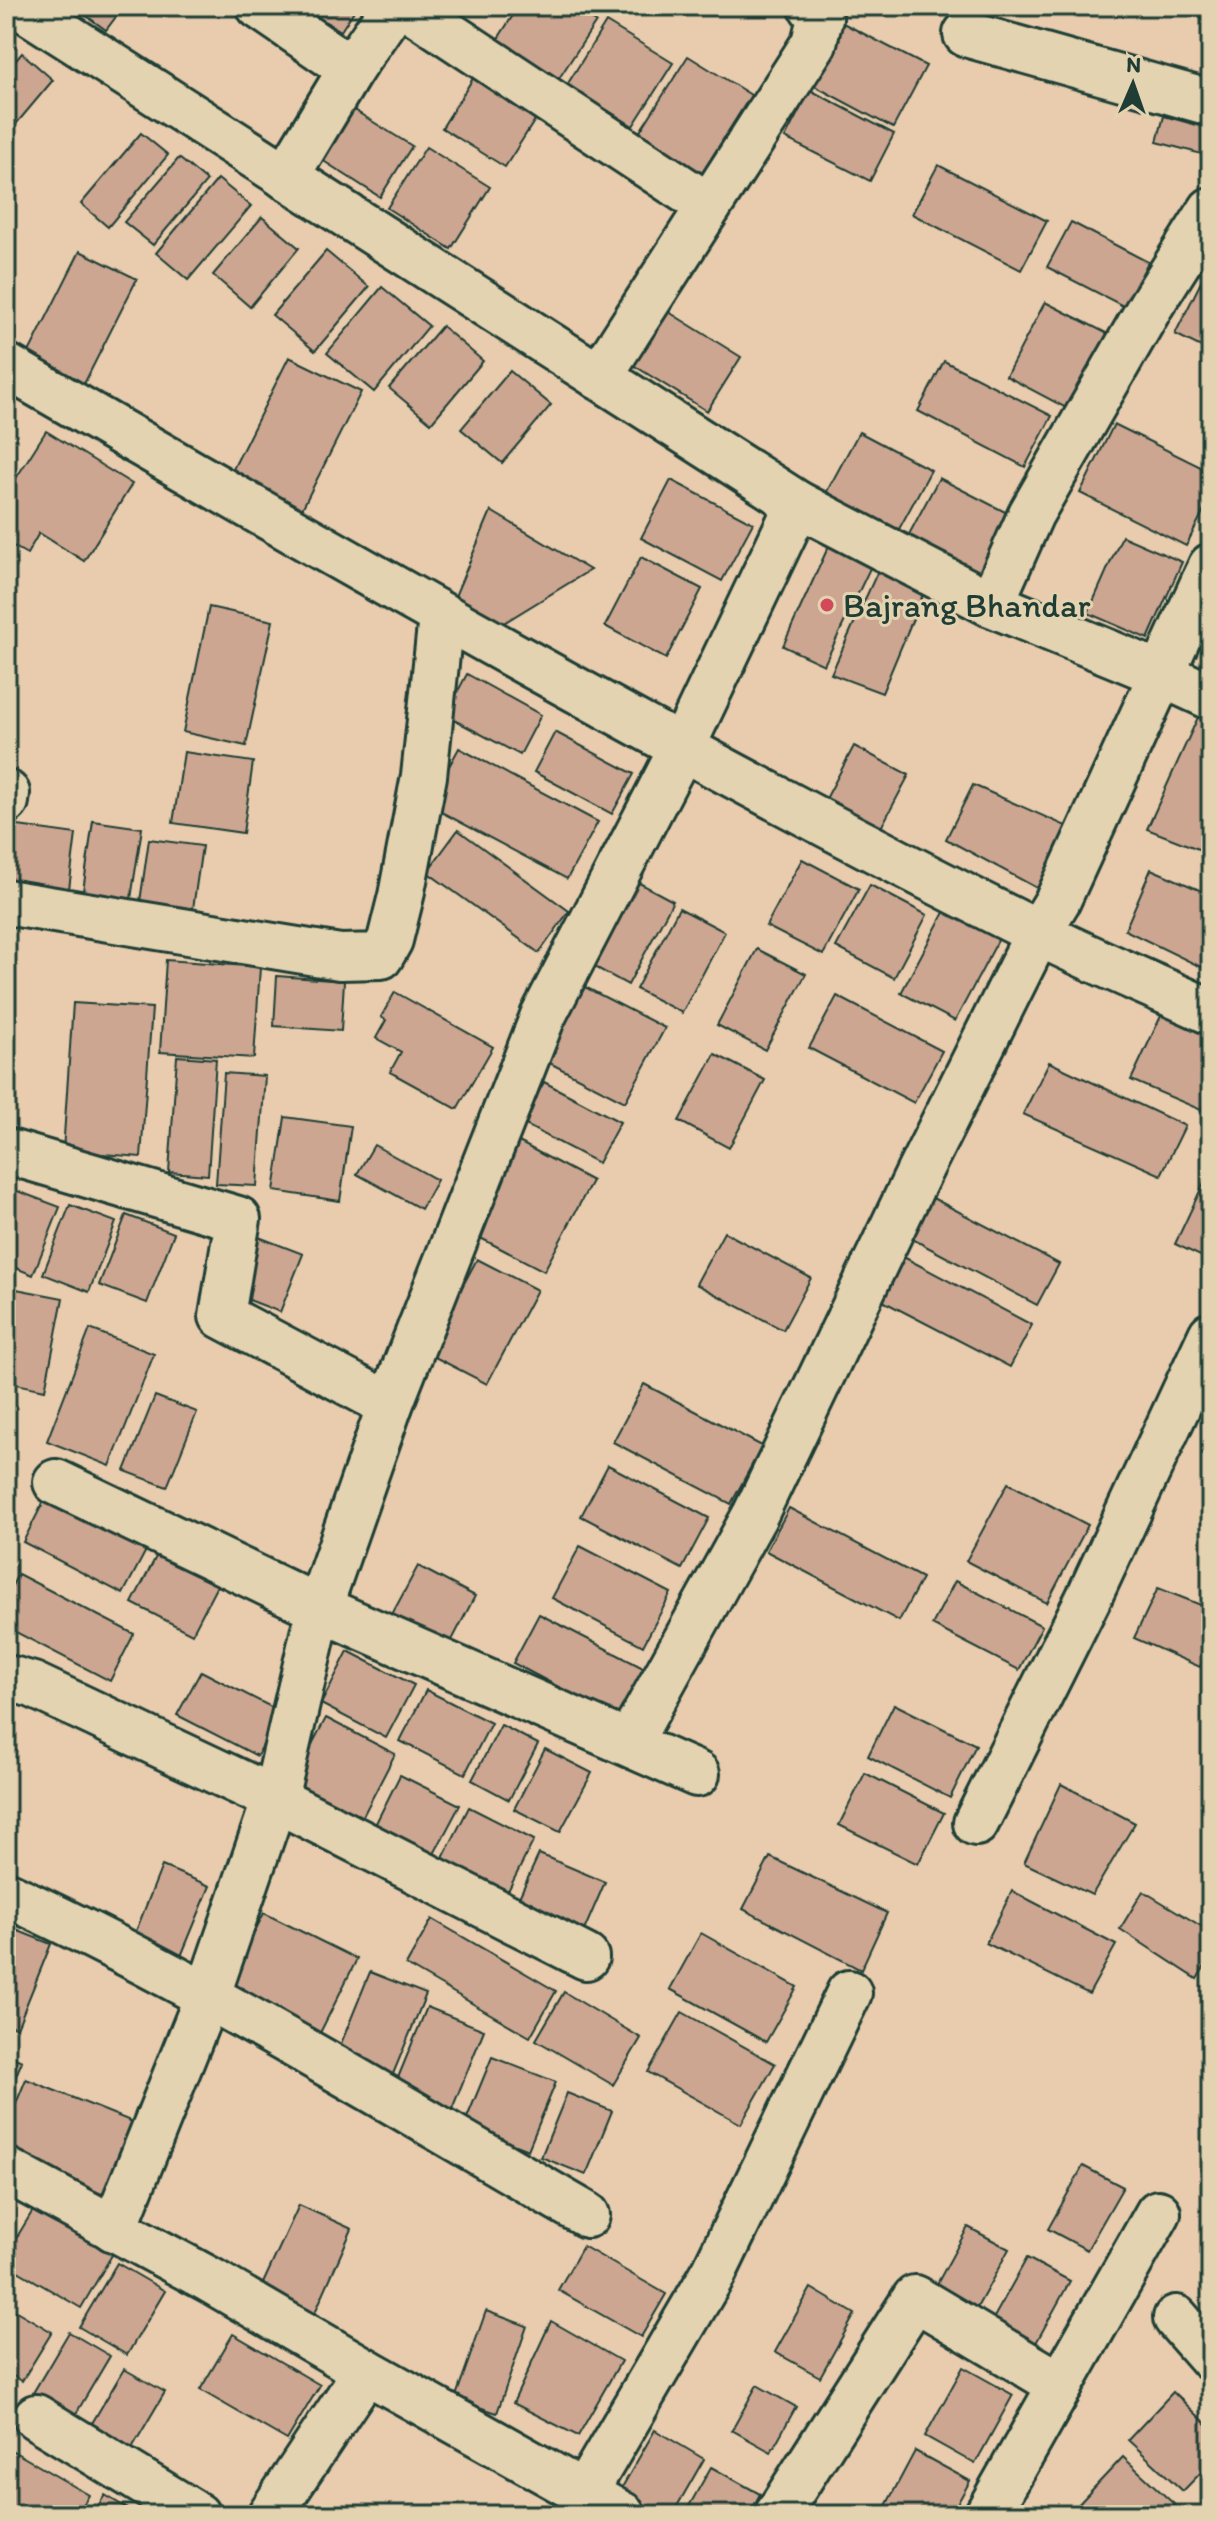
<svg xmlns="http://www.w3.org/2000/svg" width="1217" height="2521" font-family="Itim,sans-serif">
<rect width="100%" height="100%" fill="#e8ccad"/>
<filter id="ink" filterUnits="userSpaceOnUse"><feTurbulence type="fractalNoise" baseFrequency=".0125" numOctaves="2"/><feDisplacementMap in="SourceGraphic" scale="16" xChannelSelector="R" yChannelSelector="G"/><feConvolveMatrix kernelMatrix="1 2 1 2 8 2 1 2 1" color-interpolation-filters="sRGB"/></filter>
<g filter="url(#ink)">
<!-- building -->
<g fill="#cda691" stroke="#1f3d34" stroke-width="2">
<path d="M73,6H124L106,30Z"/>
<path d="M301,6H357L341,31Z"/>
<path d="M519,6H571L596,22L554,86L492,48Z"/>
<path d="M839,21L926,66L893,128L807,82Z"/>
<path d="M606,22L673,63L633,126L567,85Z"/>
<path d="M22,53L53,80L6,136V72Z"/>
<path d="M688,56L751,95L702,173L639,133Z"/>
<path d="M477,72L540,112L505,167L442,128Z"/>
<path d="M810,90L894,134L870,181L785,138Z"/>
<path d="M354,110L412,146L380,197L322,160Z"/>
<path d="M1164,116L1211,129L1209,156L1157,142Z"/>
<path d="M141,133L168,155L108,227L81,204Z"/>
<path d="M426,147L490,187L451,249L387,208Z"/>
<path d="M179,158L207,181L153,245L124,222Z"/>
<path d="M938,165L1047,221L1021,270L912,214Z"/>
<path d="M218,179L251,206L188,280L156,253Z"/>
<path d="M262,217L299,248L250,307L213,275Z"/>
<path d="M1071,222L1148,262L1125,307L1047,267Z"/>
<path d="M80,251L137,279L77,398L20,370Z"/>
<path d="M326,251L369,287L315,351L272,315Z"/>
<path d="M1208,268L1211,269V352L1175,334Z"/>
<path d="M382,287L429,326L374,392L327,353Z"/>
<path d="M1045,302L1108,334L1068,409L1006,376Z"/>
<path d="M656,304L741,357L707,411L622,358Z"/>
<path d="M442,326L483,361L431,423L389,388Z"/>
<path d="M289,357L361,392L300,513L229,477Z"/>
<path d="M944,361L1052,416L1025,467L918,411Z"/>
<path d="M510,371L551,405L502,463L461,429Z"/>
<path d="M1114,424L1211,472V496L1186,546L1080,493Z"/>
<path d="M46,431L132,484L84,561L39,533L27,554L6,542V494Z"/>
<path d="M859,432L931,470L898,531L826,493Z"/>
<path d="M939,478L1013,516L980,578L906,540Z"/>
<path d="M671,480L753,523L722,581L641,538Z"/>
<path d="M491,511L590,570L489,632L450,608Z"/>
<path d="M1122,536L1182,562L1148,639L1088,613Z"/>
<path d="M831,541L872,564L824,665L783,646Z"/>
<path d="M641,557L702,589L666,659L605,626Z"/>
<path d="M881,564L927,585L882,693L831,674Z"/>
<path d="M209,607L273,621L246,746L183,732Z"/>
<path d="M467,674L541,715L520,755L445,715Z"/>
<path d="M1199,715L1211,720V854L1147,829Z"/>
<path d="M555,732L634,774L612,814L534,772Z"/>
<path d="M854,746L909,775L875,839L820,810Z"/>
<path d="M459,748L598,822L567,879L428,805Z"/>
<path d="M184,752L253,762L243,833L173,823Z"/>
<path d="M973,785L1075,830L1048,894L946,839Z"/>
<path d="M93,821L142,828L130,905L82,898Z"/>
<path d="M11,825L76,834L68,897L6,888V860Z"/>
<path d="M458,830L569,911L539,953L427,872Z"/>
<path d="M149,839L202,846L192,916L139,909Z"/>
<path d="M802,859L859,889L823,955L766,926Z"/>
<path d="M1151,869L1211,895V972L1125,930Z"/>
<path d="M628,877L673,901L628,985L584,961Z"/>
<path d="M870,885L927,915L894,978L836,947Z"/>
<path d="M949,903L1003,931L955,1021L901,993Z"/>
<path d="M679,908L725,932L682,1013L636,989Z"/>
<path d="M757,949L806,974L765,1050L717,1025Z"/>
<path d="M166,960L260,967L254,1058L160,1052Z"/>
<path d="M277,976L344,981L341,1031L274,1026Z"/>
<path d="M581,985L665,1028L625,1102L542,1059Z"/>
<path d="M395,992L493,1047L457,1109L390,1072L401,1052L376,1038L386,1020L381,1017Z"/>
<path d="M837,996L942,1051L914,1103L809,1048Z"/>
<path d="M1168,1001L1211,1021V1089L1201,1110L1131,1080Z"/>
<path d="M73,1003L152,1008L141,1157L63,1151Z"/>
<path d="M715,1054L765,1080L729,1148L679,1121Z"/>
<path d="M177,1056L216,1059L208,1175L169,1172Z"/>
<path d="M1049,1062L1185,1126L1161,1175L1023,1114Z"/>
<path d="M224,1073L265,1076L257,1186L216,1184Z"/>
<path d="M544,1082L620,1122L598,1163L522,1123Z"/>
<path d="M285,1117L351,1126L340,1201L274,1191Z"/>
<path d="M517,1141L592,1181L544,1271L469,1232Z"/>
<path d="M374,1145L437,1180L421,1209L357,1174Z"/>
<path d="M1207,1176L1211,1178V1261L1175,1244Z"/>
<path d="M12,1189L60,1207L33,1275L6,1264V1205Z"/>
<path d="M923,1193L1059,1264L1037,1305L901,1233Z"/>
<path d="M70,1205L116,1222L89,1292L43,1274Z"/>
<path d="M126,1215L174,1233L147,1303L99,1285Z"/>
<path d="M724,1232L811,1278L783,1330L696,1284Z"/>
<path d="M256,1236L303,1254L280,1312L234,1294Z"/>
<path d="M896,1253L1032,1325L1010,1367L873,1296Z"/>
<path d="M477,1259L537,1290L487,1384L427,1353Z"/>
<path d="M6,1287L63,1298L45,1390L6,1382Z"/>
<path d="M90,1329L154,1354L110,1466L47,1441Z"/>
<path d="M644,1384L762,1446L731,1504L613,1442Z"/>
<path d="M155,1396L197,1412L167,1487L125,1471Z"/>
<path d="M608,1465L709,1518L682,1569L581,1516Z"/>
<path d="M1008,1483L1088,1525L1047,1603L966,1561Z"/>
<path d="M49,1491L150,1543L123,1594L23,1542Z"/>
<path d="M789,1508L922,1578L899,1621L766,1551Z"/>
<path d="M580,1546L671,1593L643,1646L552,1598Z"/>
<path d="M161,1547L221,1578L192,1634L132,1603Z"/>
<path d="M418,1566L475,1596L448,1648L390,1618Z"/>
<path d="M18,1574L134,1634L110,1681L6,1627V1597Z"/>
<path d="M955,1581L1042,1626L1019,1670L932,1625Z"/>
<path d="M1158,1588L1211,1609V1643L1200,1667L1134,1638Z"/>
<path d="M539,1614L651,1672L625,1722L513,1663Z"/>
<path d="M348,1651L414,1685L386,1738L321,1704Z"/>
<path d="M201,1671L281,1712L257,1756L177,1715Z"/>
<path d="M426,1690L491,1723L465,1774L400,1741Z"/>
<path d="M894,1704L976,1745L950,1798L868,1756Z"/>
<path d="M326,1718L395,1754L362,1818L292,1782Z"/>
<path d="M501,1725L538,1744L509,1800L472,1780Z"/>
<path d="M545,1749L592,1773L560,1832L514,1809Z"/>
<path d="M865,1773L944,1813L918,1864L839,1825Z"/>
<path d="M400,1775L460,1805L434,1854L375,1825Z"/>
<path d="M1061,1784L1135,1823L1092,1895L1024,1863Z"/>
<path d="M469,1807L534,1840L507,1893L442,1860Z"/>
<path d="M539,1854L605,1882L583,1933L516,1904Z"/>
<path d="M770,1857L887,1913L861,1970L743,1909Z"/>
<path d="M162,1866L210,1886L177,1966L130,1946Z"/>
<path d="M1012,1891L1116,1945L1089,1994L986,1943Z"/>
<path d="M1143,1891L1211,1932V1956L1197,1979L1120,1929Z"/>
<path d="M264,1913L357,1959L319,2035L226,1989Z"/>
<path d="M432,1919L556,1991L530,2037L406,1965Z"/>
<path d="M6,1926L51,1944L17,2028L6,2023Z"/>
<path d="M701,1933L797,1987L766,2042L670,1989Z"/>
<path d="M370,1972L426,1994L391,2079L336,2056Z"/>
<path d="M564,1992L641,2038L613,2085L536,2040Z"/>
<path d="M427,2007L484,2030L452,2109L395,2085Z"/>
<path d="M682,2012L775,2064L741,2124L648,2072Z"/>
<path d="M6,2054L22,2061L6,2100Z"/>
<path d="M492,2057L556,2082L528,2150L464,2125Z"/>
<path d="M26,2079L133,2122L104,2195L6,2155V2128Z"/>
<path d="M567,2093L612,2111L586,2175L541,2157Z"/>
<path d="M1083,2166L1123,2187L1087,2250L1048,2229Z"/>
<path d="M38,2202L116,2248L81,2308L6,2264V2255Z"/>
<path d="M299,2205L352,2229L313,2317L259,2292Z"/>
<path d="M968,2227L1009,2249L973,2315L932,2293Z"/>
<path d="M583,2246L666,2294L641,2337L558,2290Z"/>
<path d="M1027,2258L1070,2281L1036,2343L993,2319Z"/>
<path d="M117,2263L165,2291L127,2355L79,2327Z"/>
<path d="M811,2288L855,2314L820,2377L775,2352Z"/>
<path d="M6,2305L52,2332L22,2381L6,2372Z"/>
<path d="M486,2311L527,2326L497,2413L455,2399Z"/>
<path d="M551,2321L621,2361L578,2436L513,2403Z"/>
<path d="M69,2332L110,2356L74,2417L33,2393Z"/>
<path d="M233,2334L320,2385L287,2440L200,2390Z"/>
<path d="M963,2367L1013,2395L975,2464L925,2436Z"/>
<path d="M124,2369L165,2392L129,2453L88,2430Z"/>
<path d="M757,2385L796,2407L771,2452L732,2430Z"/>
<path d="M1173,2392L1211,2428V2462L1183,2491L1128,2440Z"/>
<path d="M655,2430L704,2459L672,2515H651L617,2496Z"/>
<path d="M6,2447L89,2495L77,2515H6Z"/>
<path d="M915,2451L970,2481L951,2515H881Z"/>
<path d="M1123,2457L1175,2505L1166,2515H1081L1074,2509Z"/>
<path d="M711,2467L760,2494L749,2515H684Z"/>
<path d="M105,2495L138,2515H92Z"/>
</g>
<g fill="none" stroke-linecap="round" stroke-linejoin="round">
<defs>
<g id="street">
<path d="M20,6L798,504L991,604L1161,674L1211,697"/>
<path d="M259,6L351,69"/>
<path d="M406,6L709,206"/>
<path d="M966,34L1211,103"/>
<path d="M286,177L351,69L394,6"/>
<path d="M6,366C345,562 685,757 1036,932C1093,961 1153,985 1211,1012"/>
<path d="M599,377L814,43L820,18L811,6"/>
<path d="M991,604L1031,514L1151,305L1211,210"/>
<path d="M6,801L7,793"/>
<path d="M6,902L340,957L381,956L390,940L401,896L424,776L441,617"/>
<path d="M6,1151L238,1219L222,1316L390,1405"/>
<path d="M56,1482L319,1608L697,1774"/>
<path d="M6,1680L12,1679L33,1685L275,1799L586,1957"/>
<path d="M629,1743L755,1515L920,1170L1038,933L1058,900L1211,566"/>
<path d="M976,1823L1089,1597L1211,1335"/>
<path d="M6,1894C207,1987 396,2105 587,2215"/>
<path d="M6,2170L210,2280L366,2371L623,2515"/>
<path d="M114,2229L207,1997L275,1799L319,1608L390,1405L543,1016L682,748L798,504"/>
<path d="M1176,2318L1211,2358"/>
<path d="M36,2417L197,2515"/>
<path d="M585,2492L714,2272L849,1993"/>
<path d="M270,2515L366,2371"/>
<path d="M777,2515L915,2298L1061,2385"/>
<path d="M987,2515L1158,2213"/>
</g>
</defs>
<!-- street casing -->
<use href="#street" stroke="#1f3d34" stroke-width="50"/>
<!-- street -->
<use href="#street" stroke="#e4d3b0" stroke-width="44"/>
</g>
</g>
<!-- markers -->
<circle fill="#d1495b" stroke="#e4d3b0" stroke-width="3" cx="827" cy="605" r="8"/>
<g text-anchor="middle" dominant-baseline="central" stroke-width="6" stroke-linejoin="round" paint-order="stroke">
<!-- poi labels -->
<g font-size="34" fill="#1f3d34" stroke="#e4d3b0" text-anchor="start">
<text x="843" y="605">Bajrang Bhandar</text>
</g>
</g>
<!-- margin -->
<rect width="1217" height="2521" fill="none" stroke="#e4d3b0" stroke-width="32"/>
<rect x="16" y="16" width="1185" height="2489" fill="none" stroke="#1f3d34" stroke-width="3" filter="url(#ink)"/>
<!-- north arrow -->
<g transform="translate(1133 84) rotate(2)" stroke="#e4d3b0" stroke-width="6" paint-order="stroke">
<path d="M0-6L14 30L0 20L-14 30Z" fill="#1f3d34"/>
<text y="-12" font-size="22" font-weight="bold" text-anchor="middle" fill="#1f3d34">N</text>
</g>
</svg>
